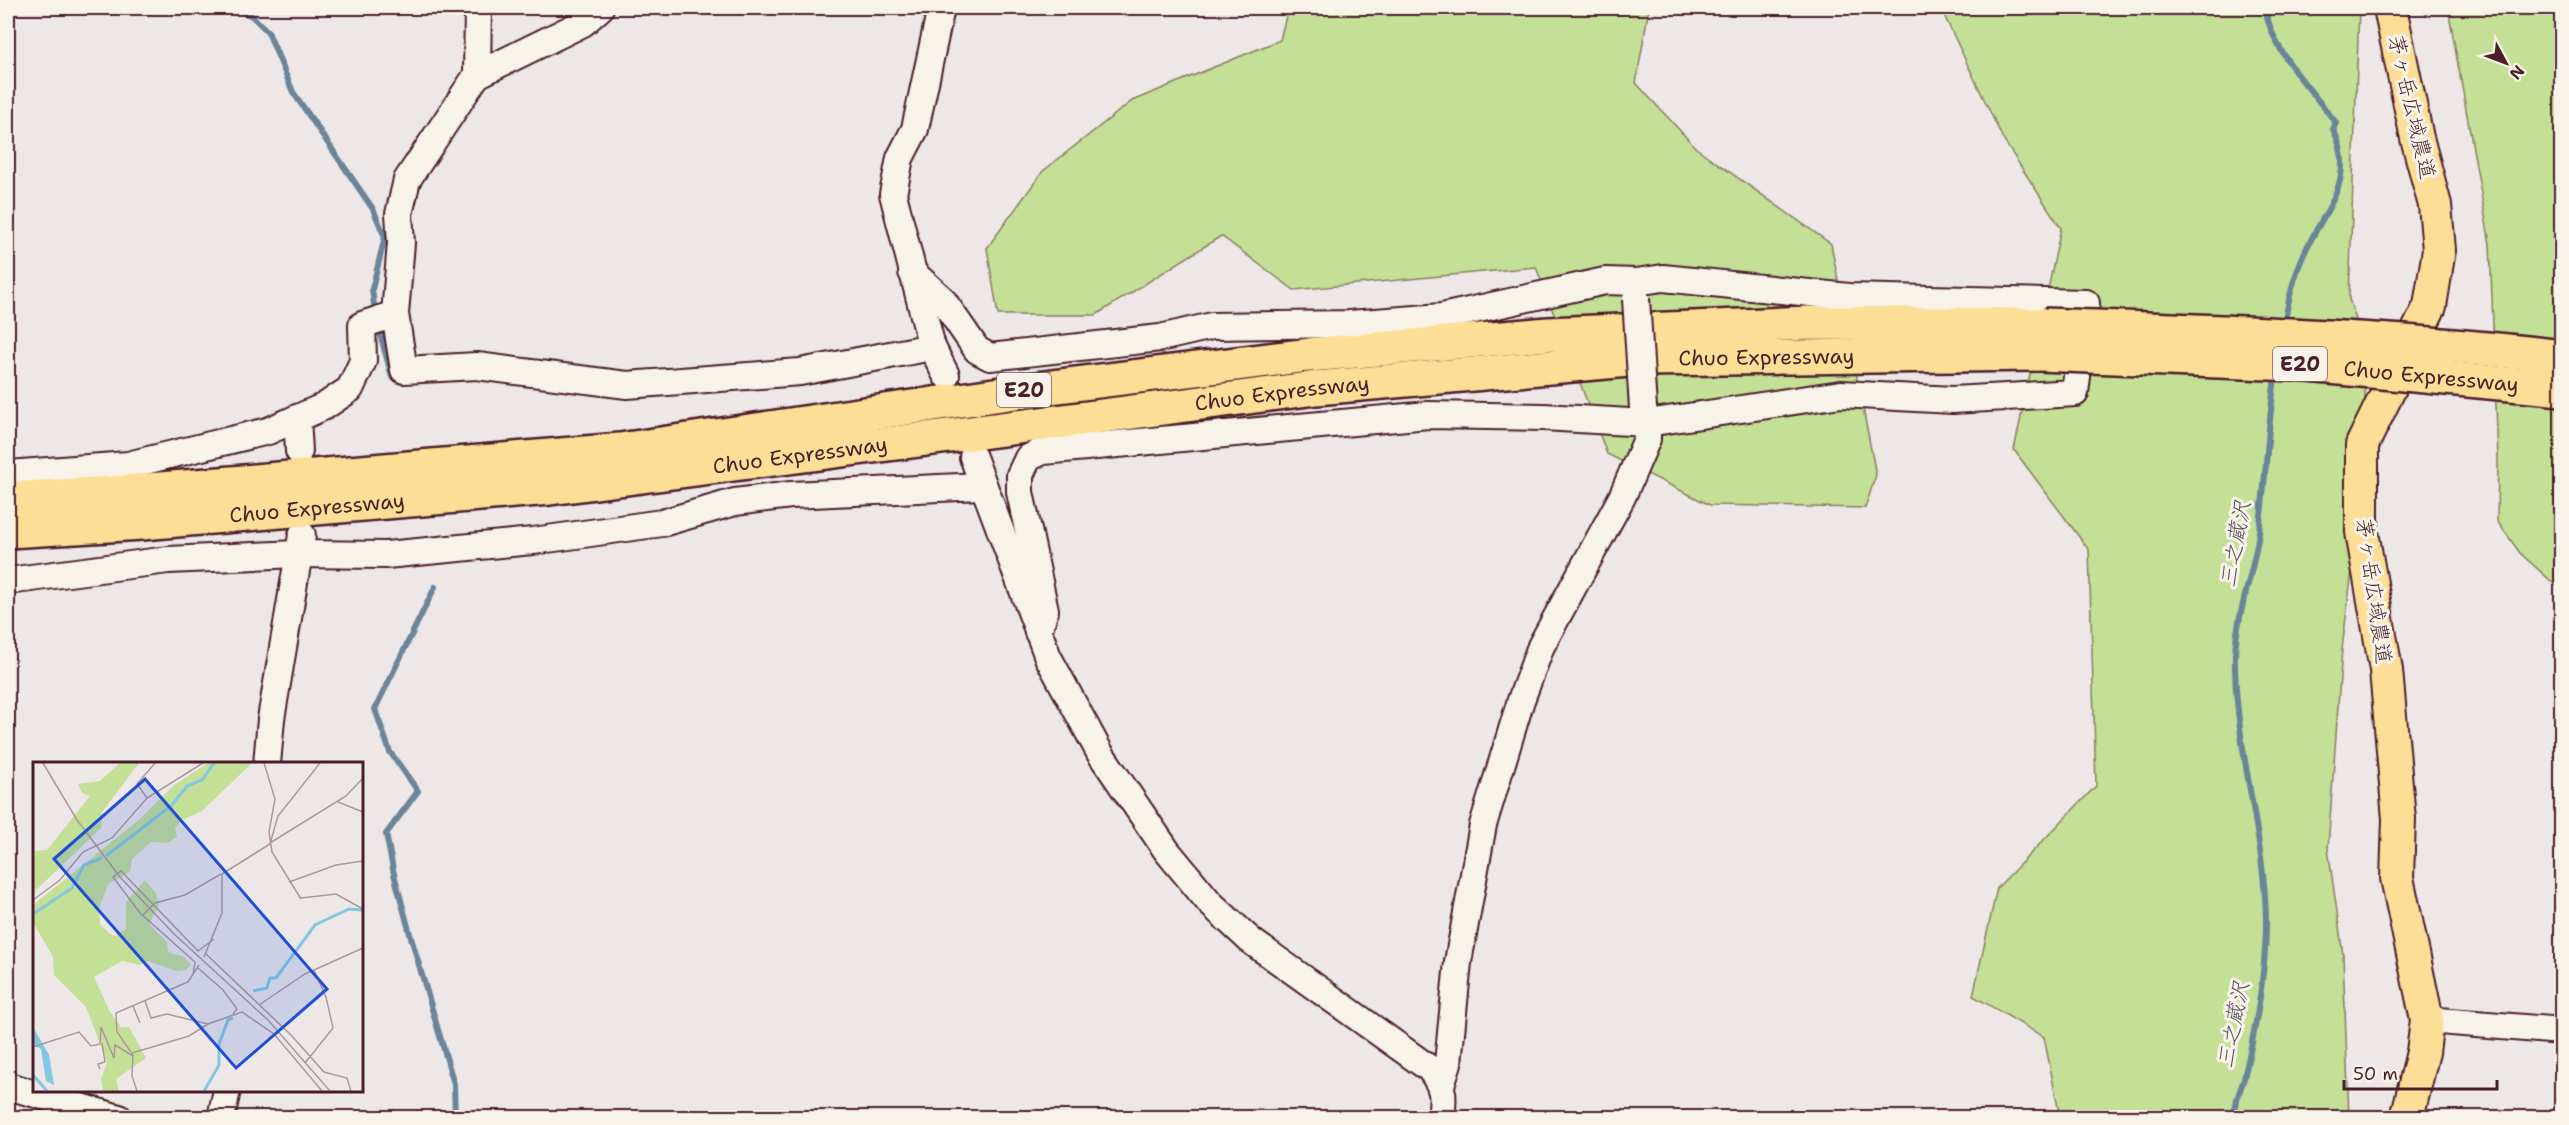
<svg xmlns="http://www.w3.org/2000/svg" width="2569" height="1125" font-family="'Shantell Sans','Klee One',sans-serif">
<rect width="100%" height="100%" fill="#ede7e8"/>
<filter id="ink" filterUnits="userSpaceOnUse"><feTurbulence type="fractalNoise" baseFrequency=".0167" numOctaves="2"/><feDisplacementMap in="SourceGraphic" scale="12" xChannelSelector="R" yChannelSelector="G"/><feConvolveMatrix kernelMatrix="1 2 1 2 8 2 1 2 1" color-interpolation-filters="sRGB"/></filter>
<g filter="url(#ink)">
<!-- green -->
<g fill="#c4df96" stroke="#877f60" stroke-width="1.5">
<path d="M1288,8H1649L1636,83L1696,148L1831,244L1876,475L1865,508L1710,505L1607,454L1536,267L1294,290L1221,236L1096,315H998L987,248L1043,171L1132,101L1280,40Z"/>
<path d="M1935,8H2359L2349,299L2363,340L2367,453L2342,649L2328,848L2343,955L2349,1117H2060L2044,1037L1973,996L1997,888L2096,786L2089,550L2014,450L2061,228L2004,141L1943,13Z"/>
<path d="M2448,8H2561V590L2520,553L2497,521L2498,459L2490,244Z"/>
</g>
<g fill="none" stroke-linecap="round" stroke-linejoin="round">
<!-- stream -->
<g stroke="#6b8499" stroke-width="6">
<path d="M233,8L252,16L268,32L293,92L373,209L385,237L372,289L375,313"/>
<path d="M2265,8C2272,52 2310,88 2336,123L2333,129C2359,179 2323,211 2304,254C2293,278 2288,301 2284,326"/>
<path d="M378,326L392,377"/>
<path d="M435,587L375,709L390,752L418,791L386,834L394,874L410,934L454,1084L455,1118"/>
<path d="M2232,1118C2234,1104 2240,1092 2244,1078C2256,1028 2266,973 2266,921C2265,836 2237,754 2235,668C2233,623 2251,583 2258,539C2266,484 2267,427 2276,372"/>
</g>
<defs>
<g id="minor">
<path d="M941,8L915,129L900,158L893,194L932,347L946,375"/>
<path d="M477,75L583,23L600,8"/>
<path d="M912,272L942,299L977,350L990,357L1160,338L1212,326L1349,324L1442,317L1605,281L1636,282L1663,278L1849,297L2086,303L2075,393L1953,400L1841,394L1647,423L1543,417L1428,415L1043,451L1028,458L1020,475V492L1045,610L1038,632"/>
<path d="M395,314L404,370L477,366L627,385L800,372L932,347"/>
<path d="M297,418L299,451"/>
<path d="M973,457L1048,657L1100,753L1167,851L1210,903L1251,941L1430,1069C1444,1088 1444,1095 1441,1118"/>
<path d="M8,474L128,465L268,431L325,406L350,389L363,361L362,325L395,314L401,243L399,214L407,180L477,75L478,8"/>
<path d="M8,581L168,560L298,554L386,555L533,541L662,523L735,502L791,495L981,486"/>
<path d="M267,764L271,719L302,535"/>
<path d="M2427,1020L2562,1031"/>
<path d="M1441,1085L1448,1063L1458,962L1483,825L1521,700L1541,646L1622,497L1647,439V423L1643,408"/>
<path d="M8,1086L119,1118"/>
<path d="M221,1118L227,1090"/>
</g>
<path id="major" d="M2390,8L2417,138L2435,205L2439,250L2430,306L2362,445V532L2386,670L2399,819L2397,878L2427,1020L2423,1052L2407,1118"/>
<g id="highway">
<path d="M8,499L113,493L620,450L1035,389L1309,355L1548,334L1809,323L2043,325"/>
<path id="s1" d="M8,531L142,523L550,488L1316,388L1640,359L2038,354"/>
</g>
</defs>
<!-- minor casing -->
<use href="#minor" stroke="#4a1f2b" stroke-width="30"/>
<!-- major casing -->
<use href="#major" stroke="#4a1f2b" stroke-width="36"/>
<!-- highway casing -->
<use href="#highway" stroke="#4a1f2b" stroke-width="38"/>
<!-- minor -->
<use href="#minor" stroke="#f7f3e8" stroke-width="26"/>
<!-- major -->
<use href="#major" stroke="#fdde96" stroke-width="32"/>
<!-- highway -->
<use href="#highway" stroke="#fdde96" stroke-width="33"/>
<defs>
<path id="minor-bridge" d="M1636,299L1643,408"/>
<g id="highway-bridge">
<path d="M2043,325C2216,332 2390,336 2562,357"/>
<path id="s2" d="M2038,354L2297,364L2562,389"/>
</g>
</defs>
<!-- minor-bridge casing -->
<use href="#minor-bridge" stroke="#4a1f2b" stroke-width="30" stroke-linecap="butt"/>
<!-- highway-bridge casing -->
<use href="#highway-bridge" stroke="#4a1f2b" stroke-width="38" stroke-linecap="butt"/>
<!-- minor-bridge -->
<use href="#minor-bridge" stroke="#f7f3e8" stroke-width="26"/>
<!-- highway-bridge -->
<use href="#highway-bridge" stroke="#fdde96" stroke-width="33"/>
</g>
</g>
<g text-anchor="middle" dominant-baseline="central" stroke-width="6" stroke-linejoin="round" paint-order="stroke">
<!-- shield labels -->
<g fill="#f7f3e8" stroke="#7e5f64" stroke-width="1.5">
<rect x="2273" y="347" width="54" height="34" rx="4.5"/>
<rect x="997" y="373" width="54" height="34" rx="4.5"/>
</g>
<g font-size="20" font-weight="bold" fill="#4a1f2b">
<text x="2300" y="364">E20</text>
<text x="1024" y="390">E20</text>
</g>
<!-- street labels -->
<g font-size="21" fill="#4a1f2b" stroke="#f7f3e8">
<text transform="translate(2412 107) rotate(77)">茅ヶ岳広域農道</text>
<text stroke="none"><textPath href="#s1" startOffset="1768">Chuo Expressway</textPath></text>
<text stroke="none"><textPath href="#s2" startOffset="394">Chuo Expressway</textPath></text>
<text stroke="none"><textPath href="#s1" startOffset="1282">Chuo Expressway</textPath></text>
<text stroke="none"><textPath href="#s1" startOffset="796">Chuo Expressway</textPath></text>
<text stroke="none"><textPath href="#s1" startOffset="310">Chuo Expressway</textPath></text>
<text transform="translate(2374 591) rotate(82)">茅ヶ岳広域農道</text>
</g>
<!-- water labels -->
<g font-size="22" font-style="italic" fill="#5a5262" stroke="#f7f3e8">
<text transform="translate(2235 544) rotate(-80)">三之蔵沢</text>
<text transform="translate(2233 1025) rotate(-79)">三之蔵沢</text>
</g>
</g>
<!-- overview -->
<g transform="translate(33 762)">
<rect width="330" height="330" fill="#ede7e8"/>
<path d="M87,1H106L69,50L68,66L0,131V89L14,88L57,34L49,31L45,22L67,19ZM175,1H219L169,49L149,58L142,66L144,75L134,81L118,80L99,97L97,110L75,122L66,147L67,162L77,172L82,174L93,167V140L112,118L123,131L126,143L116,162L134,180L135,190L151,195L158,203L153,208L143,209L115,199L107,203L89,199L61,215L77,250L88,265H96L113,296L83,317L86,329H70L68,318L74,300L53,245L21,213L20,195L0,160V143L107,57L140,24Z" fill="#c4df96"/>
<path d="M0,265L16,293L21,323L13,319L8,287L0,283Z" fill="#81c8e2"/>
<path fill="none" stroke="#81c8e2" stroke-width="3" d="M73,94L139,43L154,24L169,18L181,1M0,152L39,126L51,103L69,96M220,229L234,226L237,216H243L282,163L316,147L329,148M0,313L14,329M171,329L186,303V282L195,258L200,256"/>
<path fill="none" stroke="#ac979c" stroke-width="1.5" d="M10,1L44,58L87,115L141,172L235,258L297,329M231,1L242,37L236,70L239,90L268,137M114,36L104,22L122,1M305,40L330,50M237,81L313,34L330,16M256,120L303,103L330,99M268,136L303,132L330,147M0,138L27,118L50,90L79,76L114,36L170,1M110,153L122,141L152,133L188,112M173,192L258,273L291,310L314,316L318,329M171,195L189,151V112L237,82L245,54L287,1M165,206L190,228L204,247L200,252M160,213L162,200L107,151L80,115L88,109L165,189L181,177M112,239L118,256L134,252L175,262M226,243L272,212L330,186M100,244L107,261M0,285L46,270L58,284L67,282L68,265L81,296L82,283L100,294M99,291L156,274L175,262L209,250L241,272L289,329M272,301L300,266L293,235L281,208M67,307L65,302L72,300L69,281M104,329L99,314L100,293L84,270L83,251L155,220L166,203"/>
<path fill="#1d4ed8" fill-opacity="0.15" stroke="#1d4ed8" stroke-width="3" d="M112,17L294,227L203,306L21,97Z"/>
<rect width="330" height="330" fill="none" stroke="#4a1f2b" stroke-width="3"/>
</g>
<!-- margin -->
<rect width="2569" height="1125" fill="none" stroke="#f7f3e8" stroke-width="30"/>
<rect x="15" y="15" width="2539" height="1095" fill="none" stroke="#4a1f2b" stroke-width="2" filter="url(#ink)"/>
<!-- north arrow -->
<g transform="translate(2506 63) rotate(131)" stroke="#f7f3e8" stroke-width="4.5" paint-order="stroke">
<path d="M0-4.5L10 22L0 15L-10 22Z" fill="#4a1f2b"/>
<text y="-9" font-size="16" font-weight="bold" text-anchor="middle" fill="#4a1f2b">N</text>
</g>
<!-- scale -->
<path d="M2344 1080v9h153v-9" fill="none" stroke="#4a1f2b" stroke-width="3"/>
<text x="2353" y="1080" font-size="18" fill="#4a1f2b" stroke="#f7f3e8" stroke-width="4.5" paint-order="stroke">50 m</text>
</svg>
